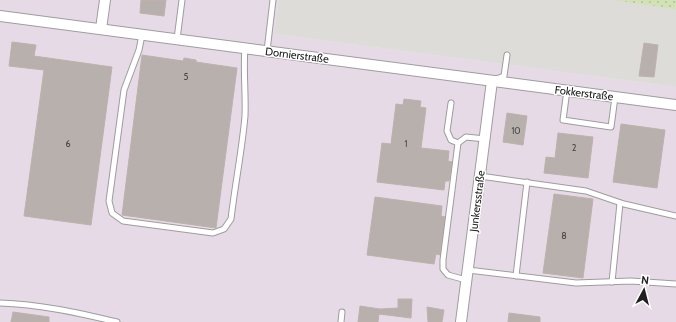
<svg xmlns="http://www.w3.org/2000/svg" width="676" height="322" font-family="Cabin,sans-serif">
<defs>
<pattern id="grass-dots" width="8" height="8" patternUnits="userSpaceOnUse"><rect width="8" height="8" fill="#d1e2b4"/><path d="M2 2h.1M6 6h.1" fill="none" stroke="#b3c29a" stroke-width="1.8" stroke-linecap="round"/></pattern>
</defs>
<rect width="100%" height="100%" fill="#efebe7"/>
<!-- industrial -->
<path fill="#e7dae7" d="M0,0H279L274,34L676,87V322H0Z"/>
<!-- airport -->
<path fill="#dedcd8" d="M279,0H676V87L274,34Z"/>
<!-- grass -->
<path fill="url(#grass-dots)" d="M613,0H676V9Z"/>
<!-- building -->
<g fill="#b8b0ad" stroke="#bfb1ab">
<path d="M141,0H166L164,16L140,13Z"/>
<path d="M12,42L36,45L34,56L112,67L91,225L24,216L44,70L9,66Z"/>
<path d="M644,43L658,45L654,77L639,76Z"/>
<path d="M142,55L183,61L184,58L196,60V62L237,68L216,228L122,215Z"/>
<path d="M404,99L421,101L420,107L426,108L421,148L449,151L448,161L452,162L449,181H445L444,190L377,182L382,143L391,144L396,104L403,105Z"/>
<path d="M507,113L527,116L523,145L503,142Z"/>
<path d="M621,124L665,130L657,188L613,182Z"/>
<path d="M558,133L593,137L588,178L544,173L546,157L555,158Z"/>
<path d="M554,194L593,199L583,278L543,273Z"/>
<path d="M375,197L442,206L441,216L445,217L440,255L436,254L434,264L367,255Z"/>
<path d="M398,299H412L411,318L379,314L378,322H358L360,306L380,309L398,308Z"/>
<path d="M427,307L444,310L442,322H428Z"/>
<path d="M13,312L49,317V322H11Z"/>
<path d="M509,313L540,317V322H508Z"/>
</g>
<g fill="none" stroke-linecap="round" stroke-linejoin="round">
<defs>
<g id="lane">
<path d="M142,35L139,50L124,90L109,201L112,213L123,221L213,233L224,229L231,219C235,185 242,150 245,116C246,93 243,71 245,48"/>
<path d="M177,39L182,0"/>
<path d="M267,51L273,0"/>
<path d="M496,79L504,76L507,55"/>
<path d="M567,90L563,120L611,127L615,97"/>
<path d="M451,103L447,131L451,140L458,143"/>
<path d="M480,176L586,191L624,204L676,216"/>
<path d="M468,270L576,283L631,281L676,284"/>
<path d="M516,276L527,182"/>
<path d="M466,280L448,275L443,269V260L458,143L466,137L485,139"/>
<path d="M612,282L620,203"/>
<path d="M0,303C39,304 79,313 117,322"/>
<path d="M341,322L342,312"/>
</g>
<g id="street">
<path d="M0,16L676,105"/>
<path d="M101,29L105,0"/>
<path d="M461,322L492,81"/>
</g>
</defs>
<!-- lane casing -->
<use href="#lane" stroke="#9d9d9d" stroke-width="7"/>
<!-- street casing -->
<use href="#street" stroke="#9d9d9d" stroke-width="12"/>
<!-- lane -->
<use href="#lane" stroke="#fff" stroke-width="5"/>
<!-- street -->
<use href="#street" stroke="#fff" stroke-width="10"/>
</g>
<g text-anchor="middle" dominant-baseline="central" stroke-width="3" stroke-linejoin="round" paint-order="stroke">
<!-- number labels -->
<g font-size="9" fill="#464443">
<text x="186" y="76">5</text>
<text x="516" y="130">10</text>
<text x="68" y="143">6</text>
<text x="406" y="143">1</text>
<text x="574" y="147">2</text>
<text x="564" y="235">8</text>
</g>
<!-- street labels -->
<g font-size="11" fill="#202020" stroke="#fff">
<text transform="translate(297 55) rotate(7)">Dornierstraße</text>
<text transform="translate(584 93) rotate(7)">Fokkerstraße</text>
<text transform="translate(477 201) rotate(-83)">Junkersstraße</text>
</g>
</g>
<!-- north arrow -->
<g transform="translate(644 290) rotate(7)" stroke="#ffffff" stroke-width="3" paint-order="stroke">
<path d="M0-3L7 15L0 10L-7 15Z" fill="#202020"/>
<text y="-6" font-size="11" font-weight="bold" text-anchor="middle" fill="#202020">N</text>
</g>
</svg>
